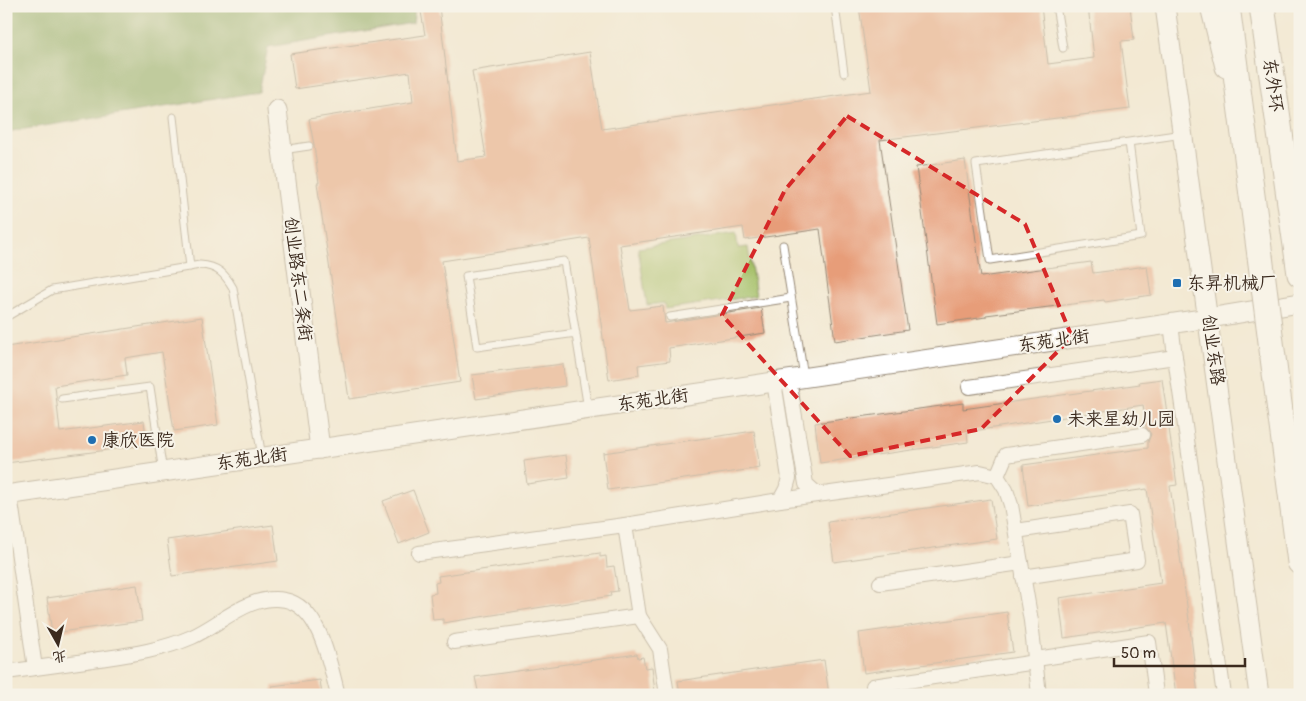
<svg xmlns="http://www.w3.org/2000/svg" width="1306" height="701" font-family="Pangolin,'LXGW WenKai TC',sans-serif">
<rect width="100%" height="100%" fill="#f7f3e8"/>
<filter id="ink" filterUnits="userSpaceOnUse"><feTurbulence type="fractalNoise" baseFrequency=".02" numOctaves="2"/><feDisplacementMap in="SourceGraphic" scale="10" xChannelSelector="R" yChannelSelector="G"/><feConvolveMatrix kernelMatrix="1 2 1 2 8 2 1 2 1" color-interpolation-filters="sRGB"/></filter>
<filter id="wash" filterUnits="userSpaceOnUse"><feTurbulence type="fractalNoise" baseFrequency=".0096" numOctaves="4" result="noise"/><feDisplacementMap in="SourceGraphic" scale="20" xChannelSelector="R" yChannelSelector="G"/><feGaussianBlur stdDeviation="1.12" result="paint"/><feColorMatrix in="noise" values="0 0 0 0 0 0 0 0 0 0 0 0 0 0 0 0 0 1.4 0 .05"/><feComposite in="paint" operator="in"/></filter>
<g filter="url(#wash)">
<rect width="100%" height="100%" fill="#f3e9d3"/>
<!-- green -->
<path fill="#a4c067" stroke="#707542" d="M736,233L738,248L748,247L756,296L665,309L664,303L647,305L638,248Z"/>
<!-- forest -->
<path fill="#83a65c" stroke="#5f683d" d="M6,6H415L413,23L268,47L259,92L6,132Z"/>
<g id="blocks">
<!-- building -->
<g fill="#e79d79">
<path d="M420,6H439L457,161L486,157L472,71L590,52L602,129L871,91L859,6H879L880,10L907,6H1041L1048,64L1094,58L1088,6H1130L1134,40L1121,41L1130,109L880,140L908,330L835,341L820,229L745,240L743,227L620,245L630,310L663,306L665,323L761,308L765,333L669,348L670,361L638,365L639,375L609,380L589,238L442,261L460,382L349,399L317,183H319L314,145L309,119L413,102L410,72L295,89L290,54L425,35Z"/>
<path d="M965,160L981,277L1091,262L1093,273L1147,266L1151,295L1105,302L1104,300L986,315V317L937,324L916,167Z"/>
<path d="M202,317L218,425L174,431L162,352L125,358L127,375L55,386L60,432L144,421L147,445L6,463V347Z"/>
<path d="M563,364L565,386L476,399L472,375Z"/>
<path d="M1162,379L1177,485L1170,486L1189,620L1198,695H1176L1166,623L1064,638L1059,598L1161,583L1147,489L1028,506L1023,465L1148,448V442L1151,434L1146,427L1143,405L967,432L968,442L820,463L815,423L963,403V409L1140,384L1139,382Z"/>
<path d="M754,431L760,468L608,490L603,453Z"/>
<path d="M566,455L569,478L527,484L524,461Z"/>
<path d="M413,490L429,532L399,544L383,501Z"/>
<path d="M991,499L997,539L834,562L828,522Z"/>
<path d="M273,525L278,561L172,576L167,540Z"/>
<path d="M600,553V557L606,556L607,567L614,566L618,591L610,592L611,596L443,623V619L433,620L430,594L436,593L435,583L439,582L438,576Z"/>
<path d="M137,585L142,621L52,633L47,598Z"/>
<path d="M1007,612L1013,652L864,673L859,633Z"/>
<path d="M637,654L638,658L643,657L645,668L652,667L655,692L647,693L648,695H479L475,677Z"/>
<path d="M824,660L829,695H680L678,681Z"/>
<path d="M320,680L322,695H272V686Z"/>
</g>
</g>
</g>
<g filter="url(#ink)">
<use href="#blocks" fill-opacity="0" stroke="#978a78" stroke-width="1"/>
<g fill="none" stroke-linecap="round" stroke-linejoin="round">
<defs>
<g id="lane">
<path d="M835,6L844,73"/>
<path d="M1056,6L1063,48"/>
<path d="M173,117L190,267"/>
<path d="M1129,142L1141,236L990,260L976,164C1044,154 1113,145 1181,134"/>
<path d="M282,150L309,146"/>
<path d="M783,245L804,377"/>
<path d="M6,317L52,290L200,265C218,266 225,274 233,288L262,457"/>
<path d="M670,317L791,298"/>
<path d="M576,333L477,347L466,276L564,261L588,409"/>
<path d="M62,399L150,387L163,472"/>
</g>
<g id="street">
<path d="M1171,323L1175,357"/>
<path d="M789,380L806,484L815,492L824,494L980,472L997,476L1006,490L1011,505L1031,621L1039,695"/>
<path d="M969,387L1175,357L1224,695"/>
<path d="M997,476L1006,455L1142,435"/>
<path d="M10,495L35,668"/>
<path d="M780,500L824,494"/>
<path d="M1016,531L1130,514L1137,560L1023,577"/>
<path d="M419,553L625,525"/>
<path d="M880,583L1021,563"/>
<path d="M454,642L639,616"/>
<path d="M1036,659L1149,642L1156,694L1153,695"/>
<path d="M6,672C35,668 64,664 93,660C126,655 160,651 192,637C221,624 250,593 285,600C321,607 330,666 338,695"/>
<path d="M873,686L1036,662"/>
<path d="M667,695L660,649L639,616L625,525L780,500L786,489L789,478L774,382"/>
</g>
<g id="secondary">
<path d="M1165,6L1259,695"/>
<path d="M277,110L320,449"/>
<path d="M6,495L1209,318L1300,303"/>
</g>
<path id="primary" d="M1211,6L1226,67"/>
<g id="highway">
<path d="M1227,6L1260,256"/>
<path d="M1262,6L1300,274"/>
<path d="M1276,381L1300,562"/>
</g>
</defs>
<!-- lane casing -->
<use href="#lane" stroke="#978a78" stroke-width="9"/>
<!-- street casing -->
<use href="#street" stroke="#978a78" stroke-width="16"/>
<!-- secondary casing -->
<use href="#secondary" stroke="#978a78" stroke-width="21"/>
<!-- primary casing -->
<use href="#primary" stroke="#978a78" stroke-width="23"/>
<!-- highway casing -->
<use href="#highway" stroke="#978a78" stroke-width="27"/>
<!-- lane -->
<use href="#lane" stroke="#fff" stroke-width="7"/>
<!-- street -->
<use href="#street" stroke="#fff" stroke-width="14"/>
<!-- secondary -->
<use href="#secondary" stroke="#fff" stroke-width="19"/>
<!-- primary -->
<use href="#primary" stroke="#fff" stroke-width="21"/>
<!-- highway -->
<use href="#highway" stroke="#fff" stroke-width="25"/>
<defs>
<path id="highway-bridge" d="M1260,256L1276,381"/>
</defs>
<!-- highway-bridge casing -->
<use href="#highway-bridge" stroke="#978a78" stroke-width="27" stroke-linecap="butt"/>
<!-- highway-bridge -->
<use href="#highway-bridge" stroke="#fff" stroke-width="25"/>
</g>
</g>
<!-- marked area -->
<path d="M0 0H1306V701H0ZM847,116L1025,224L1072,337L981,429L850,456L722,315L785,190Z" fill="#f3e9d3" fill-opacity=".55" fill-rule="evenodd"/>
<path fill="none" stroke="#d62828" stroke-width="4" stroke-dasharray="10 6" stroke-linejoin="round" d="M847,116L1025,224L1072,337L981,429L850,456L722,315L785,190Z"/>
<!-- markers -->
<g fill="#1f6fb2" stroke="#f7f3e8" stroke-width="2">
<rect x="1172" y="278" width="10" height="10" rx="2.5"/>
<circle cx="1057" cy="419" r="5"/>
<circle cx="92" cy="440" r="5"/>
</g>
<g text-anchor="middle" dominant-baseline="central" stroke-width="4" stroke-linejoin="round" paint-order="stroke">
<!-- street labels -->
<g font-size="18" fill="#3b2a1e" stroke="#f7f3e8">
<text transform="translate(1273 85) rotate(82)">东外环</text>
<text transform="translate(298 279) rotate(83)">创业路东二条街</text>
<text transform="translate(1054 341) rotate(-8)">东苑北街</text>
<text transform="translate(1213 350) rotate(82)">创业东路</text>
<text transform="translate(653 400) rotate(-8)">东苑北街</text>
<text transform="translate(252 459) rotate(-8)">东苑北街</text>
</g>
<!-- poi labels -->
<g font-size="18" fill="#3b2a1e" stroke="#f7f3e8" text-anchor="start">
<text x="1187" y="283">东昇机械厂</text>
<text x="1067" y="419">未来星幼儿园</text>
<text x="102" y="440">康欣医院</text>
</g>
</g>
<!-- margin -->
<rect width="1306" height="701" fill="none" stroke="#f7f3e8" stroke-width="25"/>
<!-- north arrow -->
<g transform="translate(58 644) rotate(172)" stroke="#f7f3e8" stroke-width="4" paint-order="stroke">
<path d="M0-4L9 19L0 12L-9 19Z" fill="#3b2a1e"/>
<text y="-8" font-size="14" font-weight="bold" text-anchor="middle" fill="#3b2a1e">北</text>
</g>
<!-- scale -->
<path d="M1114 658v8h131v-8" fill="none" stroke="#3b2a1e" stroke-width="2.5"/>
<text x="1121" y="658" font-size="15" fill="#3b2a1e" stroke="#f7f3e8" stroke-width="4" paint-order="stroke">50 m</text>
</svg>
